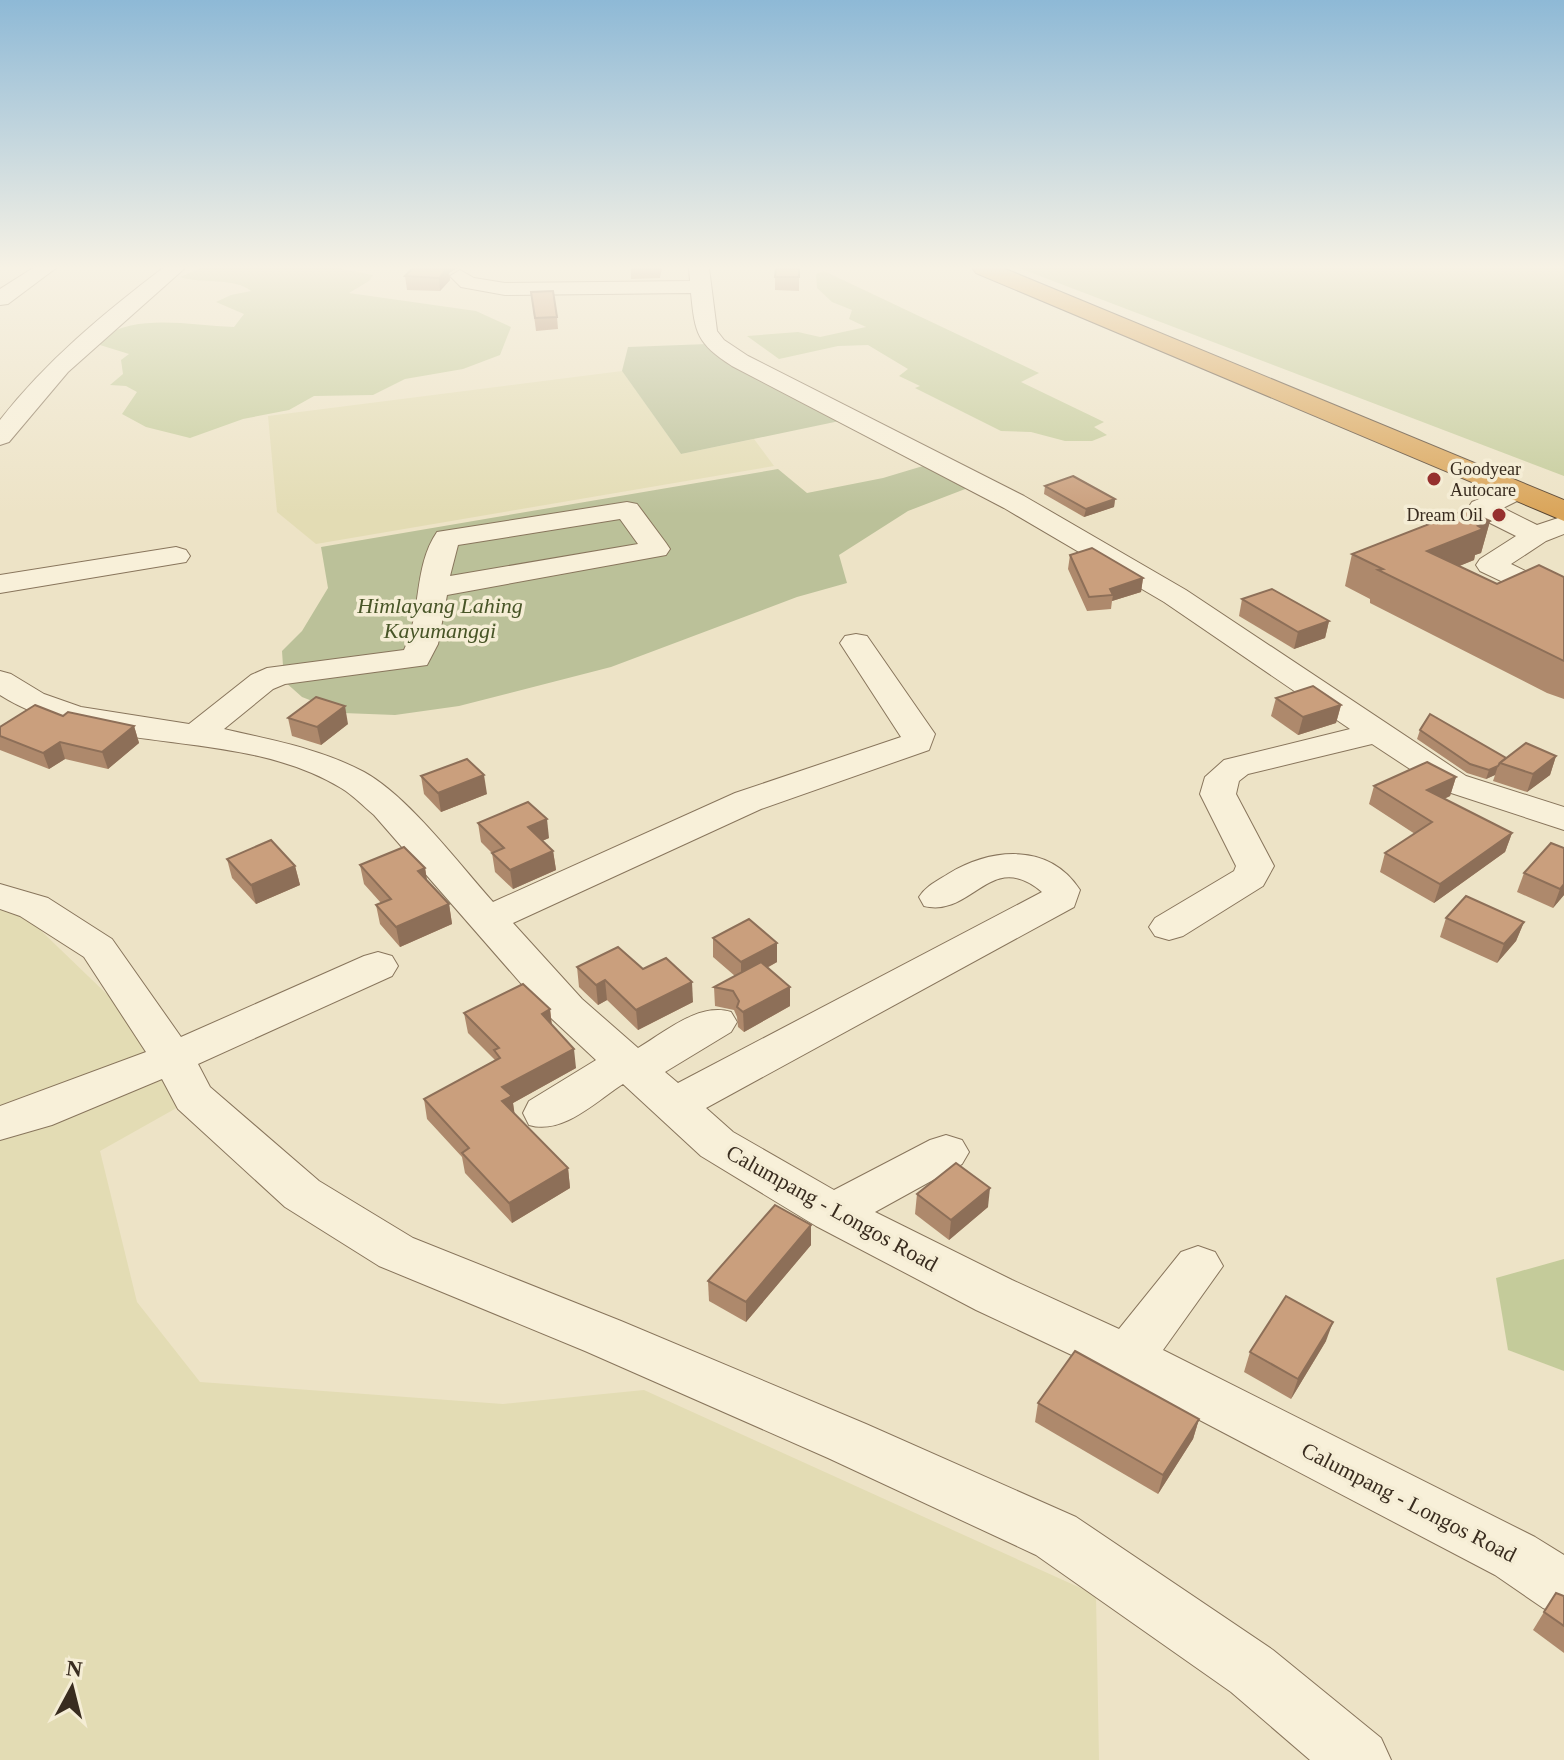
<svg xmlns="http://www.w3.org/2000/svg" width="1564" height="1760" font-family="'Times New Roman',serif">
<rect width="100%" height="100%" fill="#ede3c6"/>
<!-- farmland -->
<g fill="#e3dcb4">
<path d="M622,371L681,454L754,439L774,466L316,544L277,512L268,416Z"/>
<path d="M0,908L32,922L116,1003L180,1106L100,1151L137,1302L200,1382L503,1404L644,1390L1096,1595L1099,1760H0Z"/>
</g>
<!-- green -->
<g fill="#c4cb9a">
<path d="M201,268H338L373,275L369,281L349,293L476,311L511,327L500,355L463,369L405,379L373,395L314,396L289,410L243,419L190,438L146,427L122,414L137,392L126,386L110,385L123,374L121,360L129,354L100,345L102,337C140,313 191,326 234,327L244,314L216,302L231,295L251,291C234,277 201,284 180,277Z"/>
<path d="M1019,268H1564V476Z"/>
<path d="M824,271L1039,373L1021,382L1104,422L1094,427L1107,435L1092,441H1065L1031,432L1001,431L915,388L920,386L899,376L908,369L868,345L838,346L779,359L747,336L798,332L820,337L866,327L849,319L852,310L832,302L817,288L816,274Z"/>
<path d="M1564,1259V1371L1508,1350L1496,1278Z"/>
</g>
<!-- cemetery -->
<g fill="#bbc199">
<path d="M708,344L849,419L681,454L622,371L628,347Z"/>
<path d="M933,463L973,486L908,511L839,555L847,583L797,597L611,667L459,706L395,715L343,713L302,697L284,681L282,651L302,631L328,588L321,547L778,469L807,493L883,478Z"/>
</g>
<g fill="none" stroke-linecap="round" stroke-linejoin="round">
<defs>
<g id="minor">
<path d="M33,268H56L8,304L0,305V289Z"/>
<path d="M163,268H185L68,372L9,442L0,445V420C46,361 104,313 163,268Z"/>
<path d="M689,268H709L717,331L724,340L748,356L1024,496L1186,590L1466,776L1564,807V830L1442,790L1372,744L1248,774L1239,781L1236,794L1274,866L1263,886L1183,936L1169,940L1155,936L1149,927L1155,918L1234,871L1236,866L1200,794L1205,777L1224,760L1350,729L1164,602L1004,508L732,366C697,343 695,334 691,293L505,295L461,287L450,276L460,270L474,278L505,283L690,281Z"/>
<path d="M1514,484L1523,486L1527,492L1523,498L1503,508L1537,525L1564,516V534L1546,541L1511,564L1564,590V611L1480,571L1476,565L1480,559L1516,536L1472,514L1468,508L1472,502Z"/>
<path d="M627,502L637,504L666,543L670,549L666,555L447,595L438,644L427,665L285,684L273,689L224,729C271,740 321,749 364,772C408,796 459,864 493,902L735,793L901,737L840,643L845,636L856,634L867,636L935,734L929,750L761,809L513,923L582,999L638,1048C665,1032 699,1002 731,1012L737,1022L731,1032L665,1072L678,1083L1042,892C990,848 973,918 924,906L919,897C926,886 937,881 948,874C991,848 1049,842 1080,890L1074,907L706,1108L733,1132L834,1190L930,1140L946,1135L962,1140L969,1152L962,1164L875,1212L1012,1280L1119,1329L1181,1252L1198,1246L1215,1252L1223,1266L1163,1350L1535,1537L1564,1555V1616L1543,1608L1495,1575L1110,1373L976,1310L816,1226L701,1156L623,1084C595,1102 563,1135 529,1125L523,1113L529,1101L596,1060L552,1019L374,815C363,806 353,795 341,788C239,726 100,758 0,695V671L11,674L44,694L81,707L189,724L251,675L267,668L404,650C422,613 413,567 437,532ZM620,519L638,544L450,576L458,545Z"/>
<path d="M176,547L186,550L190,556L186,562L0,593V575Z"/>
<path d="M0,884L48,898L112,939L181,1037L364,956L378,952L392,956L398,966L392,976L198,1064L210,1087L319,1181L413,1238L621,1321L866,1424L1076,1517L1273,1650L1381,1738L1391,1760H1310L1231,1692L1036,1555L828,1458L585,1351L379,1266L285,1207L178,1109L162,1079L52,1125L0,1140V1106L146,1052L84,957L20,916L0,909Z"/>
</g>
<path id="highway" d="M972,268H1003L1564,500V521L976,273Z"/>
</defs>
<!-- minor casing -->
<use href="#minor" stroke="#88755c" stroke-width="2"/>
<!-- highway casing -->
<use href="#highway" stroke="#564330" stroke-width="2"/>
<!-- minor -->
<use href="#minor" fill="#f8f0d9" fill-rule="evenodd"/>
<!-- highway -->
<use href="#highway" fill="#daa55a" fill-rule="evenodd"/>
</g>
<!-- wall -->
<g fill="#ae896c">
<path d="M413,268H457L449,273L450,280L440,291L407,290L405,276Z"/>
<path d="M631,268H662L660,278L631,279Z"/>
<path d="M799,268V291L775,290V277Z"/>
<path d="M531,292L557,317L558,329L536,331Z"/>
<path d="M1045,486L1115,499L1114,507L1084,517L1044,494Z"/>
<path d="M1490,521L1481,553L1475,555L1474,560L1459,566L1497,584L1564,577V699L1547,693L1370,603V599L1345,586L1352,554Z"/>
<path d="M1070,555L1143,578L1141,592L1112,601L1111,609L1087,611L1068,569Z"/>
<path d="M1242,599L1329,621L1325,638L1294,649L1239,616Z"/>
<path d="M1276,698L1341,705L1336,723L1298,735L1271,716Z"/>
<path d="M63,716L134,726L139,743L108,769L65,759L49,769L0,750V727Z"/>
<path d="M288,718L348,724L321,745L292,736Z"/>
<path d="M1420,730L1506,758L1556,756L1550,775L1527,792L1493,781L1495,775L1486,779L1467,773L1417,739Z"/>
<path d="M421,776L487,794L441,812L424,794Z"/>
<path d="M1456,777L1450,796L1444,799L1512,833L1505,852L1434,903L1380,872L1385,853L1415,834L1369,804L1374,786Z"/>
<path d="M478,823L549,838L542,841L553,851L556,870L513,889L495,872L492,853L481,842Z"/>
<path d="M1564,848V895L1553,908L1517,892L1524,873Z"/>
<path d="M227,859L295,866L300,885L256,904L232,878Z"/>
<path d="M360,865L425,868L427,881L449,904L452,924L400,947L380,924L376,905L381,903L364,884Z"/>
<path d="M1446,918L1524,922L1516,941L1497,963L1440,937Z"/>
<path d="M713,938L777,943V962L767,968L790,1006L744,1032L738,1027L737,1017L734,1010L715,1006L714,987L735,976L713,957Z"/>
<path d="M577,967L643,969L693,1002L638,1030L607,1000L598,1005L579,987Z"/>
<path d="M550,1009L552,1025L576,1068L513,1103L514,1114L568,1168L570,1188L512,1223L465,1173L462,1157L427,1119L424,1099L495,1060L468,1033L464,1013Z"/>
<path d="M917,1194L988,1207L949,1240L915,1214Z"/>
<path d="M811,1225V1245L746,1322L709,1301L708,1281Z"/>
<path d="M1326,1341L1291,1399L1244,1372L1250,1352Z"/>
<path d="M1038,1403L1199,1419L1193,1439L1158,1494L1035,1422Z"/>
<path d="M1564,1596V1653L1533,1630L1544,1612Z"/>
</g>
<!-- shaded-wall -->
<g fill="#8d6f58">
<path d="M447,268H457L449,273L450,280L440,291L439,278Z"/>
<path d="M1115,499L1114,507L1084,517L1086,509Z"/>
<path d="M1490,521L1481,553L1475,555L1474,560L1418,583L1427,551Z"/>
<path d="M1143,578L1141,592L1112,601L1113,595L1110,589Z"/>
<path d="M1329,621L1325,638L1294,649L1298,632Z"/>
<path d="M1341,705L1336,723L1298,735L1303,717Z"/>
<path d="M345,706L348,724L321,745L317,727Z"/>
<path d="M134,726L139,743L108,769L102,752Z"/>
<path d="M60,742L65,759L49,769L43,753Z"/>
<path d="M1556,756L1550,775L1527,792L1533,774Z"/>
<path d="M1498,766L1495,775L1486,779L1489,770Z"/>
<path d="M484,775L487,794L441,812L438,793Z"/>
<path d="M1456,777L1450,796L1422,809L1427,790Z"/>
<path d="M547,819L549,838L530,846L528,827Z"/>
<path d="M1512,833L1505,852L1434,903L1440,884Z"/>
<path d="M553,851L556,870L513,889L510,870Z"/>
<path d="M295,866L300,885L256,904L251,885Z"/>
<path d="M425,868L428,887L418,871Z"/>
<path d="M1564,884V895L1553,908L1560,889Z"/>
<path d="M449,904L452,924L400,947L396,927Z"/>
<path d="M1524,922L1516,941L1497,963L1504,944Z"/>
<path d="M777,943V962L741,981V962Z"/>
<path d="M605,980L607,1000L598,1005L596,985Z"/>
<path d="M692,982L693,1002L638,1030L636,1010Z"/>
<path d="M790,987V1006L744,1032L743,1012Z"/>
<path d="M550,1009L552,1029L542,1014Z"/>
<path d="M574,1049L576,1068L513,1103L515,1116L502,1101V1087Z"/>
<path d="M568,1168L570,1188L512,1223L509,1203Z"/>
<path d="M990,1188L988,1207L949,1240L951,1220Z"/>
<path d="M811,1225V1245L746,1322V1302Z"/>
<path d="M1333,1322L1326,1341L1291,1399L1298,1379Z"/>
<path d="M1199,1419L1193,1439L1158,1494L1163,1475Z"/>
</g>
<!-- building -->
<g fill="#ca9f7d" stroke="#8d6f58" stroke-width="2">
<path d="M413,268H447L439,278L405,276Z"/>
<path d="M776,268H799V277H775Z"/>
<path d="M553,291L557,317L535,318L531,292Z"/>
<path d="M1073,476L1115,499L1086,509L1045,486Z"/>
<path d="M1465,510L1490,521L1478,526L1483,529L1427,551L1497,584L1539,565L1564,577V661L1378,570L1383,569L1352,554Z"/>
<path d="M1092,548L1143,578L1110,589L1113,595L1089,597L1070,555Z"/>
<path d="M1272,589L1329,621L1298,632L1242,599Z"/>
<path d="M1313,686L1341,705L1303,717L1276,698Z"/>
<path d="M316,697L345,706L317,727L288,718Z"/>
<path d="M35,705L63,716L68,712L134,726L102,752L60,742L43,753L0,736V727Z"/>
<path d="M1430,714L1506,758L1500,763L1498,766L1489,770L1470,764L1420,730Z"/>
<path d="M1526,743L1556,756L1533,774L1500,763Z"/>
<path d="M467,759L484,775L438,793L421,776Z"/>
<path d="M1427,762L1456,777L1427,790L1512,833L1440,884L1385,853L1432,822L1374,786Z"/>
<path d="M528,802L547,819L528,827L553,851L510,870L492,853L504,848L478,823Z"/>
<path d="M271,840L295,866L251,885L227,859Z"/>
<path d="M1551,843L1564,848V884L1560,889L1524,873Z"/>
<path d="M404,847L425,868L418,871L449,904L396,927L376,905L391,899L360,865Z"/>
<path d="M1466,896L1524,922L1504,944L1446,918Z"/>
<path d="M749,919L777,943L741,962L713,938Z"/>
<path d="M618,947L643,969L666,958L692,982L636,1010L605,980L596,985L577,967Z"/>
<path d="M761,962L790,987L743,1012L737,1007L739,1001L733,991L714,987Z"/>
<path d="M523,984L550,1009L542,1014L574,1049L502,1087L512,1096L502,1101L568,1168L509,1203L462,1153L469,1148L424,1099L500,1058L494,1050L499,1048L464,1013Z"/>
<path d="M956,1163L990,1188L951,1220L917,1194Z"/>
<path d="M775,1205L811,1225L746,1302L708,1281Z"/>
<path d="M1286,1296L1333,1322L1298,1379L1250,1352Z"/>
<path d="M1075,1351L1199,1419L1163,1475L1038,1403Z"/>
<path d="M1556,1593L1564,1596V1626L1544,1612Z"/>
</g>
<!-- sky -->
<linearGradient id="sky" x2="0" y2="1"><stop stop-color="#8eb9d6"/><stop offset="0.52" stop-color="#f7f2e5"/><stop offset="1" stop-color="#f7f2e5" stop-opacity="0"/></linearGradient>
<rect width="1564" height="514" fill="url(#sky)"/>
<!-- markers -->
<g fill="#96302e" stroke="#f5edd5" stroke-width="3">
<circle cx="1434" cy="479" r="8"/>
<circle cx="1499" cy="515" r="8"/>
</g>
<g text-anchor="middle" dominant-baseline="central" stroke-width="7" stroke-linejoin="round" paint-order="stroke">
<!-- far-poi labels -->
<g font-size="18" fill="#392c1f" stroke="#f5edd5" text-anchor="start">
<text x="1450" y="469">Goodyear<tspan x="1450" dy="21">Autocare</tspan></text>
<text x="1483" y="515" text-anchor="end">Dream Oil</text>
</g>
<!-- park labels -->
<g font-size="22" font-style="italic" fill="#485527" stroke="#f5edd5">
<text x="440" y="605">Himlayang Lahing<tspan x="440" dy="25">Kayumanggi</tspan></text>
</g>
<!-- street labels -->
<g font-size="22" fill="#392c1f" stroke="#f5edd5">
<text transform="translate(832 1208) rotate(29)">Calumpang - Longos Road</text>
<text transform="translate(1409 1502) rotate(27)">Calumpang - Longos Road</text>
</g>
</g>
<!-- north arrow -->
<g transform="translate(72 1688) rotate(7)" stroke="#f5edd5" stroke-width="6" paint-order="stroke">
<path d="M0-6L14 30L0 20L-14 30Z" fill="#392c1f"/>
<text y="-12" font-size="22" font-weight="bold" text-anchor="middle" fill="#392c1f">N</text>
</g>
</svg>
